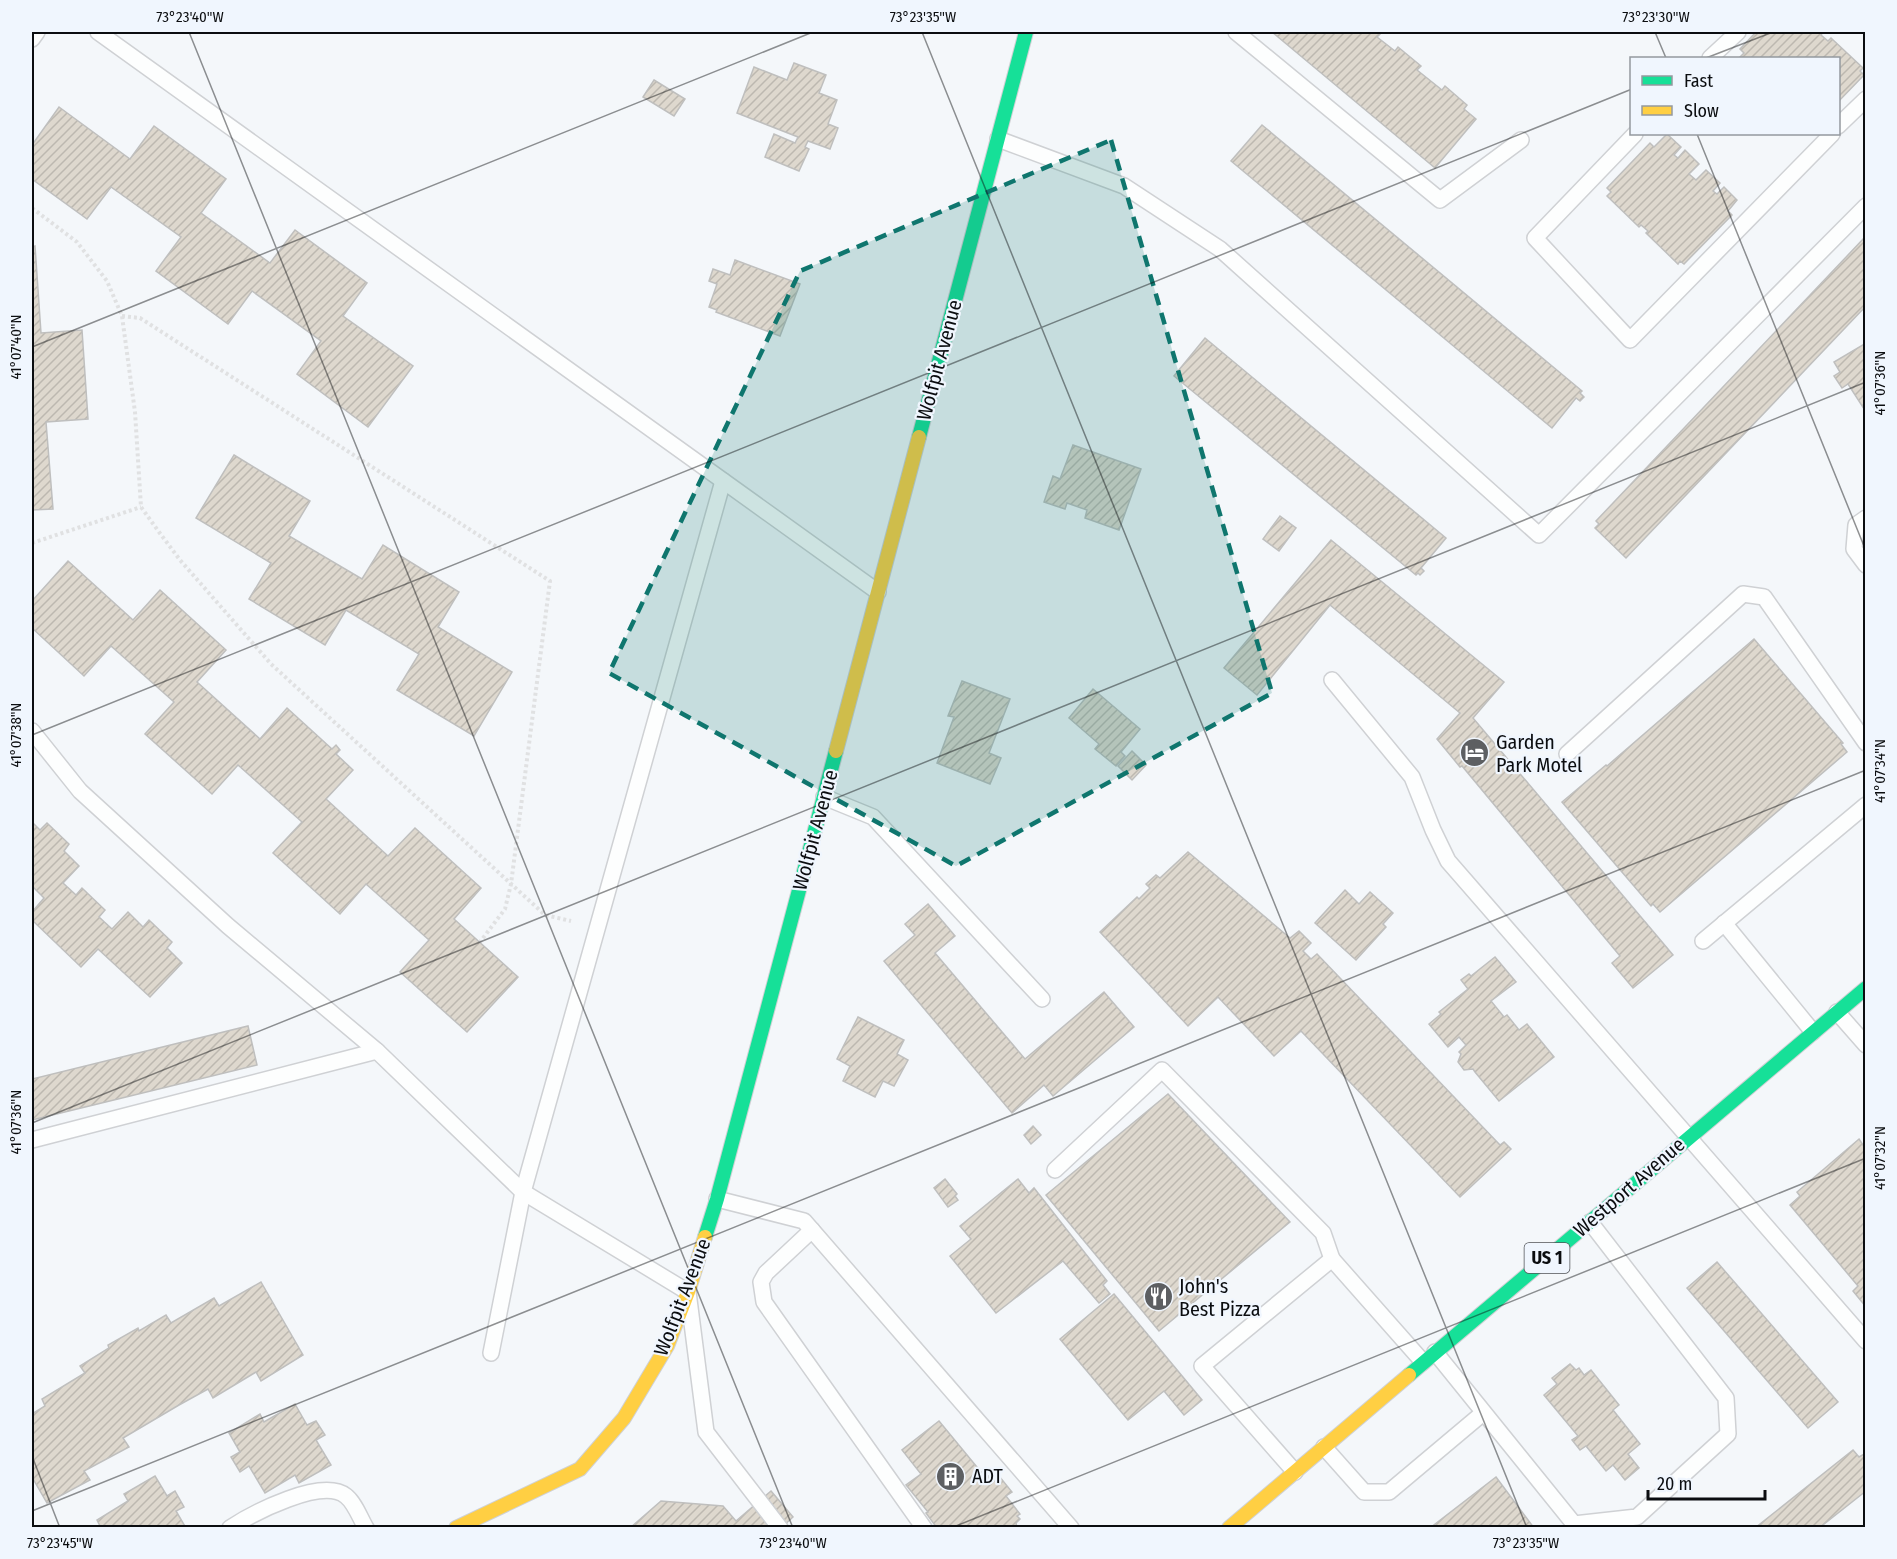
<svg xmlns="http://www.w3.org/2000/svg" width="1897" height="1559" font-family="'Fira Sans Condensed',sans-serif">
<defs>
<pattern id="building-hatch" width="6" height="6" patternUnits="userSpaceOnUse" patternTransform="scale(1.5)"><rect width="6" height="6" fill="#ded8ce"/><path d="M-1 1l2-2M0 6l6-6M5 7l2-2" fill="none" stroke="#bdb8b0"/></pattern>
</defs>
<rect width="100%" height="100%" fill="#f4f7fa"/>
<!-- building -->
<g fill="url(#building-hatch)" stroke="#bfbfbe" stroke-width="1.5">
<path d="M1272,32H1377L1380,34L1377,37L1395,51L1398,47L1421,66L1417,70L1442,90L1445,86L1467,105L1464,109L1476,119L1435,168Z"/>
<path d="M1756,32H1823L1821,35L1828,41L1831,38L1863,68L1860,71L1864,75L1838,102V58H1741L1740,57L1744,53L1740,49Z"/>
<path d="M794,63L826,75L819,93L837,100L828,124L838,128L830,149L808,141L805,147L809,149L799,171L765,157L774,134L795,143L798,137L737,113L754,67L787,80Z"/>
<path d="M654,80L685,99L674,116L643,97Z"/>
<path d="M59,107L130,159L154,126L226,179L201,213L270,263L295,230L367,283L343,316L413,366L368,427L297,374L321,341L252,291L228,324L156,271L181,237L111,187L87,219L32,179V145Z"/>
<path d="M1262,125L1582,391L1580,393L1584,397L1580,401L1576,398L1552,428L1231,161Z"/>
<path d="M1667,134L1681,147L1674,155L1678,158L1685,150L1699,164L1689,174L1696,180L1706,170L1720,183L1713,191L1717,194L1724,187L1737,200L1728,211L1732,215L1684,264L1680,261L1678,264L1646,233L1648,231L1641,225L1639,227L1607,196L1611,192L1607,188L1650,143L1654,147Z"/>
<path d="M1866,236V306L1626,558L1595,528L1599,524L1596,521Z"/>
<path d="M35,246L41,333L82,330L88,419L46,422L53,509L32,510V247Z"/>
<path d="M735,260L800,284L780,336L716,312L717,310L709,307L717,284L709,281L713,269L730,275Z"/>
<path d="M1205,338L1446,538L1421,568L1424,571L1420,575L1418,573L1416,575L1174,376Z"/>
<path d="M1866,343V412L1848,384L1842,388L1834,376L1840,372L1834,362Z"/>
<path d="M1073,445L1141,469L1119,530L1085,518L1087,510L1067,503L1065,509L1044,502L1053,476L1060,479Z"/>
<path d="M234,455L310,501L289,536L362,579L383,545L459,592L438,627L512,672L474,736L397,690L419,654L346,610L325,645L249,599L271,563L196,518Z"/>
<path d="M1280,516L1296,528L1279,551L1263,539Z"/>
<path d="M1331,540L1504,682L1473,718L1673,955L1633,988L1612,963L1620,956L1462,766L1460,767L1437,739L1460,713L1330,605L1257,695L1224,668Z"/>
<path d="M68,561L133,620L160,590L226,650L197,682L260,739L287,708L332,749L336,745L340,750L336,754L353,770L326,799L388,856L415,828L481,888L454,919L518,977L467,1032L400,972L429,940L366,884L340,914L273,853L302,822L238,765L212,794L145,734L174,702L111,646L84,676L32,628V601Z"/>
<path d="M1754,639L1843,743L1841,744L1847,752L1660,912L1653,904L1651,906L1562,802L1606,765L1607,766Z"/>
<path d="M962,681L1010,699L989,753L1001,758L990,784L937,763L954,717L948,716Z"/>
<path d="M1093,689L1140,729L1121,752L1125,756L1116,766L1095,749L1099,744L1069,718Z"/>
<path d="M1132,751L1146,765L1132,780L1118,766Z"/>
<path d="M32,822L40,830L47,823L69,844L64,851L79,866L63,883L76,895L82,888L105,910L99,917L112,929L128,912L143,927L149,920L172,942L167,948L182,963L150,997L98,949L81,967L32,920V912L44,898L32,886Z"/>
<path d="M1188,852L1290,938L1299,931L1311,943L1303,951L1311,959L1317,954L1500,1145L1504,1142L1511,1149L1460,1197L1301,1031L1274,1056L1218,997L1188,1026L1100,932L1137,897L1139,899L1150,888L1146,884L1156,875L1160,878Z"/>
<path d="M1345,890L1359,904L1370,892L1393,913L1383,924L1386,927L1356,960L1315,923Z"/>
<path d="M928,904L955,936L935,953L1025,1059L1104,992L1134,1027L1053,1096L1044,1085L1012,1113L884,961L915,935L905,924Z"/>
<path d="M1495,957L1516,982L1491,1001L1504,1017L1507,1015L1519,1030L1527,1024L1554,1057L1499,1101L1475,1072L1473,1069L1464,1070L1458,1062L1461,1054L1459,1052L1466,1045L1459,1037L1448,1047L1429,1024L1441,1014L1439,1012L1468,989L1461,980L1469,974L1471,976Z"/>
<path d="M858,1017L904,1040L897,1054L908,1060L894,1086L883,1081L875,1097L843,1081L850,1066L837,1059Z"/>
<path d="M248,1026L257,1065L32,1120V1079Z"/>
<path d="M1168,1094L1290,1222L1159,1331L1046,1195Z"/>
<path d="M1033,1126L1041,1135L1031,1144L1024,1135Z"/>
<path d="M1859,1139L1863,1145L1866,1142V1307L1853,1291L1858,1286L1790,1205L1800,1196L1797,1192Z"/>
<path d="M945,1179L957,1194L955,1196L958,1200L948,1207L934,1188Z"/>
<path d="M1018,1179L1029,1193L1034,1188L1107,1281L1103,1285L1110,1294L1099,1303L1063,1261L996,1313L950,1256L971,1239L960,1226Z"/>
<path d="M1717,1262L1838,1402L1808,1428L1687,1288Z"/>
<path d="M261,1282L303,1355L261,1381L256,1372L213,1398L208,1389L179,1405L123,1438L129,1447L84,1471L90,1480L47,1503L32,1477V1414L45,1406L42,1399L85,1373L80,1366L109,1348L108,1345L138,1328L139,1331L166,1315L171,1323L214,1298L219,1306Z"/>
<path d="M1114,1294L1202,1400L1184,1415L1164,1391L1128,1420L1060,1339Z"/>
<path d="M1570,1364L1576,1370L1579,1368L1584,1375L1591,1370L1619,1405L1613,1410L1640,1444L1628,1454L1639,1468L1625,1480L1613,1465L1606,1471L1586,1446L1580,1450L1572,1440L1578,1436L1544,1395L1557,1384L1552,1378Z"/>
<path d="M295,1404L307,1425L316,1421L325,1435L316,1440L331,1465L299,1483L295,1475L265,1493L249,1466L240,1472L231,1457L240,1452L229,1433L260,1414L264,1422Z"/>
<path d="M939,1421L986,1478L995,1471L1012,1492L1006,1496L1020,1514L1017,1516L1020,1519L1016,1523L1017,1528H937L926,1513L928,1512L906,1485L921,1474L902,1450Z"/>
<path d="M1853,1450L1859,1457L1866,1453V1491L1819,1528H1755Z"/>
<path d="M155,1476L167,1496L175,1491L184,1507L176,1511L186,1528H101L97,1520L128,1501L124,1494Z"/>
<path d="M1496,1477L1534,1528H1430Z"/>
<path d="M771,1491L793,1517L781,1528H630L661,1501L723,1506L736,1521Z"/>
</g>
<g fill="none" stroke-linecap="round" stroke-linejoin="round">
<defs>
<g id="lane">
<path d="M98,32L878,592"/>
<path d="M1236,32L1440,200L1521,140"/>
<path d="M32,39L37,32"/>
<path d="M1710,58L1738,32"/>
<path d="M1838,126L1866,99"/>
<path d="M1635,134L1535,238L1630,340L1832,134"/>
<path d="M998,139L1124,186L1220,249L1539,535L1866,206"/>
<path d="M1866,518L1856,525L1854,549L1866,565"/>
<path d="M1332,680L1412,777L1433,830L1448,861L1866,1341"/>
<path d="M32,731L80,791L228,926L377,1051L523,1192L688,1292L706,1432L780,1528"/>
<path d="M1567,754L1743,594L1764,597L1866,743"/>
<path d="M824,797L873,817L1042,999"/>
<path d="M1724,923L1813,1032"/>
<path d="M1703,941L1866,805"/>
<path d="M1837,1012L1866,1045"/>
<path d="M32,1140L377,1051"/>
<path d="M1055,1170L1162,1070L1323,1233L1332,1259"/>
<path d="M717,1199L804,1221L1071,1528"/>
<path d="M812,1230L766,1273L761,1282L764,1302L924,1528"/>
<path d="M1435,1352L1574,1524L1637,1517L1728,1434L1726,1398L1590,1222"/>
<path d="M491,1353L523,1192L723,481"/>
<path d="M1324,1447L1364,1492H1389L1483,1413"/>
<path d="M1295,1472L1202,1366L1332,1259L1423,1362"/>
<path d="M230,1528C253,1513 322,1477 346,1496C355,1503 360,1518 366,1528"/>
</g>
<g id="fast">
<path d="M919,437L1026,32"/>
<path d="M705,1237L717,1199L836,751"/>
<path d="M1409,1375L1866,988"/>
</g>
<g id="slow">
<path d="M836,751L919,437"/>
<path d="M456,1528L580,1469L624,1418L667,1346L688,1292L705,1237"/>
<path d="M1229,1528L1409,1375"/>
</g>
</defs>
<!-- lane casing -->
<use href="#lane" stroke="#cfd1d4" stroke-width="18"/>
<!-- fast casing -->
<use href="#fast" stroke="#cfd1d4" stroke-width="16"/>
<!-- slow casing -->
<use href="#slow" stroke="#cfd1d4" stroke-width="16"/>
<!-- path -->
<g stroke="#e0e1e2" stroke-width="4" stroke-dasharray="3 3" stroke-linecap="butt">
<path d="M32,208L77,242L107,281L122,316L135,412L141,507L159,532L180,560L271,664L545,915L571,921"/>
<path d="M122,316L140,318L550,581L511,884L505,909L480,942"/>
<path d="M32,543L141,507"/>
</g>
<!-- lane -->
<use href="#lane" stroke="#fdfefe" stroke-width="15"/>
<!-- fast -->
<use href="#fast" stroke="#16e098" stroke-width="14"/>
<!-- slow -->
<use href="#slow" stroke="#ffcf43" stroke-width="14"/>
</g>
<!-- marked area -->
<path fill="#0f766e" fill-opacity="0.2" stroke="#0f766e" stroke-width="4.5" stroke-dasharray="12 8" stroke-linejoin="round" d="M1111,140L1272,693L956,866L609,673L800,271Z"/>
<!-- ticks -->
<path fill="none" stroke="#0b0d10" stroke-width="1.5" stroke-opacity="0.45" d="M189,32L793,1528M922,32L1527,1528M1655,32L1666,58M1706,58L1773,32M1697,134L1866,551M32,347L813,32M32,735L1632,89M32,1123L1866,382M32,1456L60,1528M32,1511L1866,770M951,1528L1866,1158"/>
<!-- icons -->
<defs>
<symbol id="hotel-disc" viewBox="-11 -11 22 22"><circle r="9.5" fill="#5d5f62" stroke="#f0f6fe"/><path d="M-6-4.5h1.5V1H6V5H4.5V3h-9V5H-6ZM-4 0a1.8 1.8 0 1 1 3.6 0ZM.5 0V-2.5h3Q6-2.5 6 0Z" fill="#fff"/></symbol>
<symbol id="restaurant-disc" viewBox="-11 -11 22 22"><circle r="9.5" fill="#5d5f62" stroke="#f0f6fe"/><path d="M-5-6h1v4h1v-4h1v4h1v-4h1v5L-1.5 .5V6h-2V.5L-5-1ZM5-6V6H3V1.5H1.5Q1.5-4 5-6Z" fill="#fff"/></symbol>
<symbol id="building-disc" viewBox="-11 -11 22 22"><circle r="9.5" fill="#5d5f62" stroke="#f0f6fe"/><path d="M-4-6H4V6H1V3H-1V6H-4ZM-2.5-4.3h1.7v1.8h-1.7ZM.8-4.3h1.7v1.8H.8ZM-2.5-1h1.7V.8h-1.7ZM.8-1h1.7V.8H.8Z" fill="#fff"/></symbol>
</defs>
<g fill-rule="evenodd">
<use href="#hotel-disc" x="1458" y="736" width="33" height="33"/>
<use href="#restaurant-disc" x="1142" y="1280" width="33" height="33"/>
<use href="#building-disc" x="934" y="1460" width="33" height="33"/>
</g>
<g text-anchor="middle" dominant-baseline="central" stroke-width="4.5" stroke-linejoin="round" paint-order="stroke">
<!-- shield labels -->
<rect fill="#f0f6fe" stroke="#505357" stroke-width="1.5" x="1524.5" y="1243" width="45" height="30" rx="4.5"/>
<g font-size="18" font-weight="bold" fill="#0b0d10">
<text x="1547" y="1258">US 1</text>
</g>
<!-- street labels -->
<g font-size="20" fill="#0b0d10" stroke="#f0f6fe">
<text transform="translate(939 360) rotate(-75)">Wolfpit Avenue</text>
<text transform="translate(815 830) rotate(-75)">Wolfpit Avenue</text>
<text transform="translate(1629 1187) rotate(-41)">Westport Avenue</text>
<text transform="translate(682 1297) rotate(-69)">Wolfpit Avenue</text>
</g>
<!-- poi labels -->
<g font-size="20" fill="#0b0d10" stroke="#f0f6fe" text-anchor="start">
<text x="1496" y="742">Garden<tspan x="1496" dy="23">Park Motel</tspan></text>
<text x="1179" y="1286">John's<tspan x="1179" dy="23">Best Pizza</tspan></text>
<text x="972" y="1476">ADT</text>
</g>
</g>
<!-- border -->
<rect width="1897" height="1559" fill="none" stroke="#f0f6fe" stroke-width="66"/>
<!-- legend -->
<rect x="1630" y="57" width="210" height="78" fill="#f0f6fe" stroke="#94999f" stroke-width="1.5"/>
<rect x="1642" y="76" width="30" height="9" fill="#16e098" stroke="#94999f" stroke-width="1.5"/>
<text x="1684" y="87" font-size="18" fill="#0b0d10">Fast</text>
<rect x="1642" y="106" width="30" height="9" fill="#ffcf43" stroke="#94999f" stroke-width="1.5"/>
<text x="1684" y="117" font-size="18" fill="#0b0d10">Slow</text>
<!-- scale -->
<path d="M1648 1490v9h117v-9" fill="none" stroke="#0b0d10" stroke-width="3"/>
<text x="1657" y="1490" font-size="18" fill="#0b0d10" stroke="#f0f6fe" stroke-width="4.5" paint-order="stroke">20 m</text>
<rect x="33" y="33" width="1831" height="1493" fill="none" stroke="#0b0d10" stroke-width="2"/>
<g font-size="15" text-anchor="middle" fill="#0b0d10">
<text x="190" y="22">73°23'40"W</text>
<text x="923" y="22">73°23'35"W</text>
<text x="1656" y="22">73°23'30"W</text>
<text transform="translate(16 347) rotate(-90)" y="5">41°07'40"N</text>
<text transform="translate(1880 383) rotate(-90)" y="5">41°07'36"N</text>
<text transform="translate(16 735) rotate(-90)" y="5">41°07'38"N</text>
<text transform="translate(1880 771) rotate(-90)" y="5">41°07'34"N</text>
<text transform="translate(16 1122) rotate(-90)" y="5">41°07'36"N</text>
<text transform="translate(1880 1158) rotate(-90)" y="5">41°07'32"N</text>
<text x="60" y="1548">73°23'45"W</text>
<text x="793" y="1548">73°23'40"W</text>
<text x="1526" y="1548">73°23'35"W</text>
</g>
</svg>
